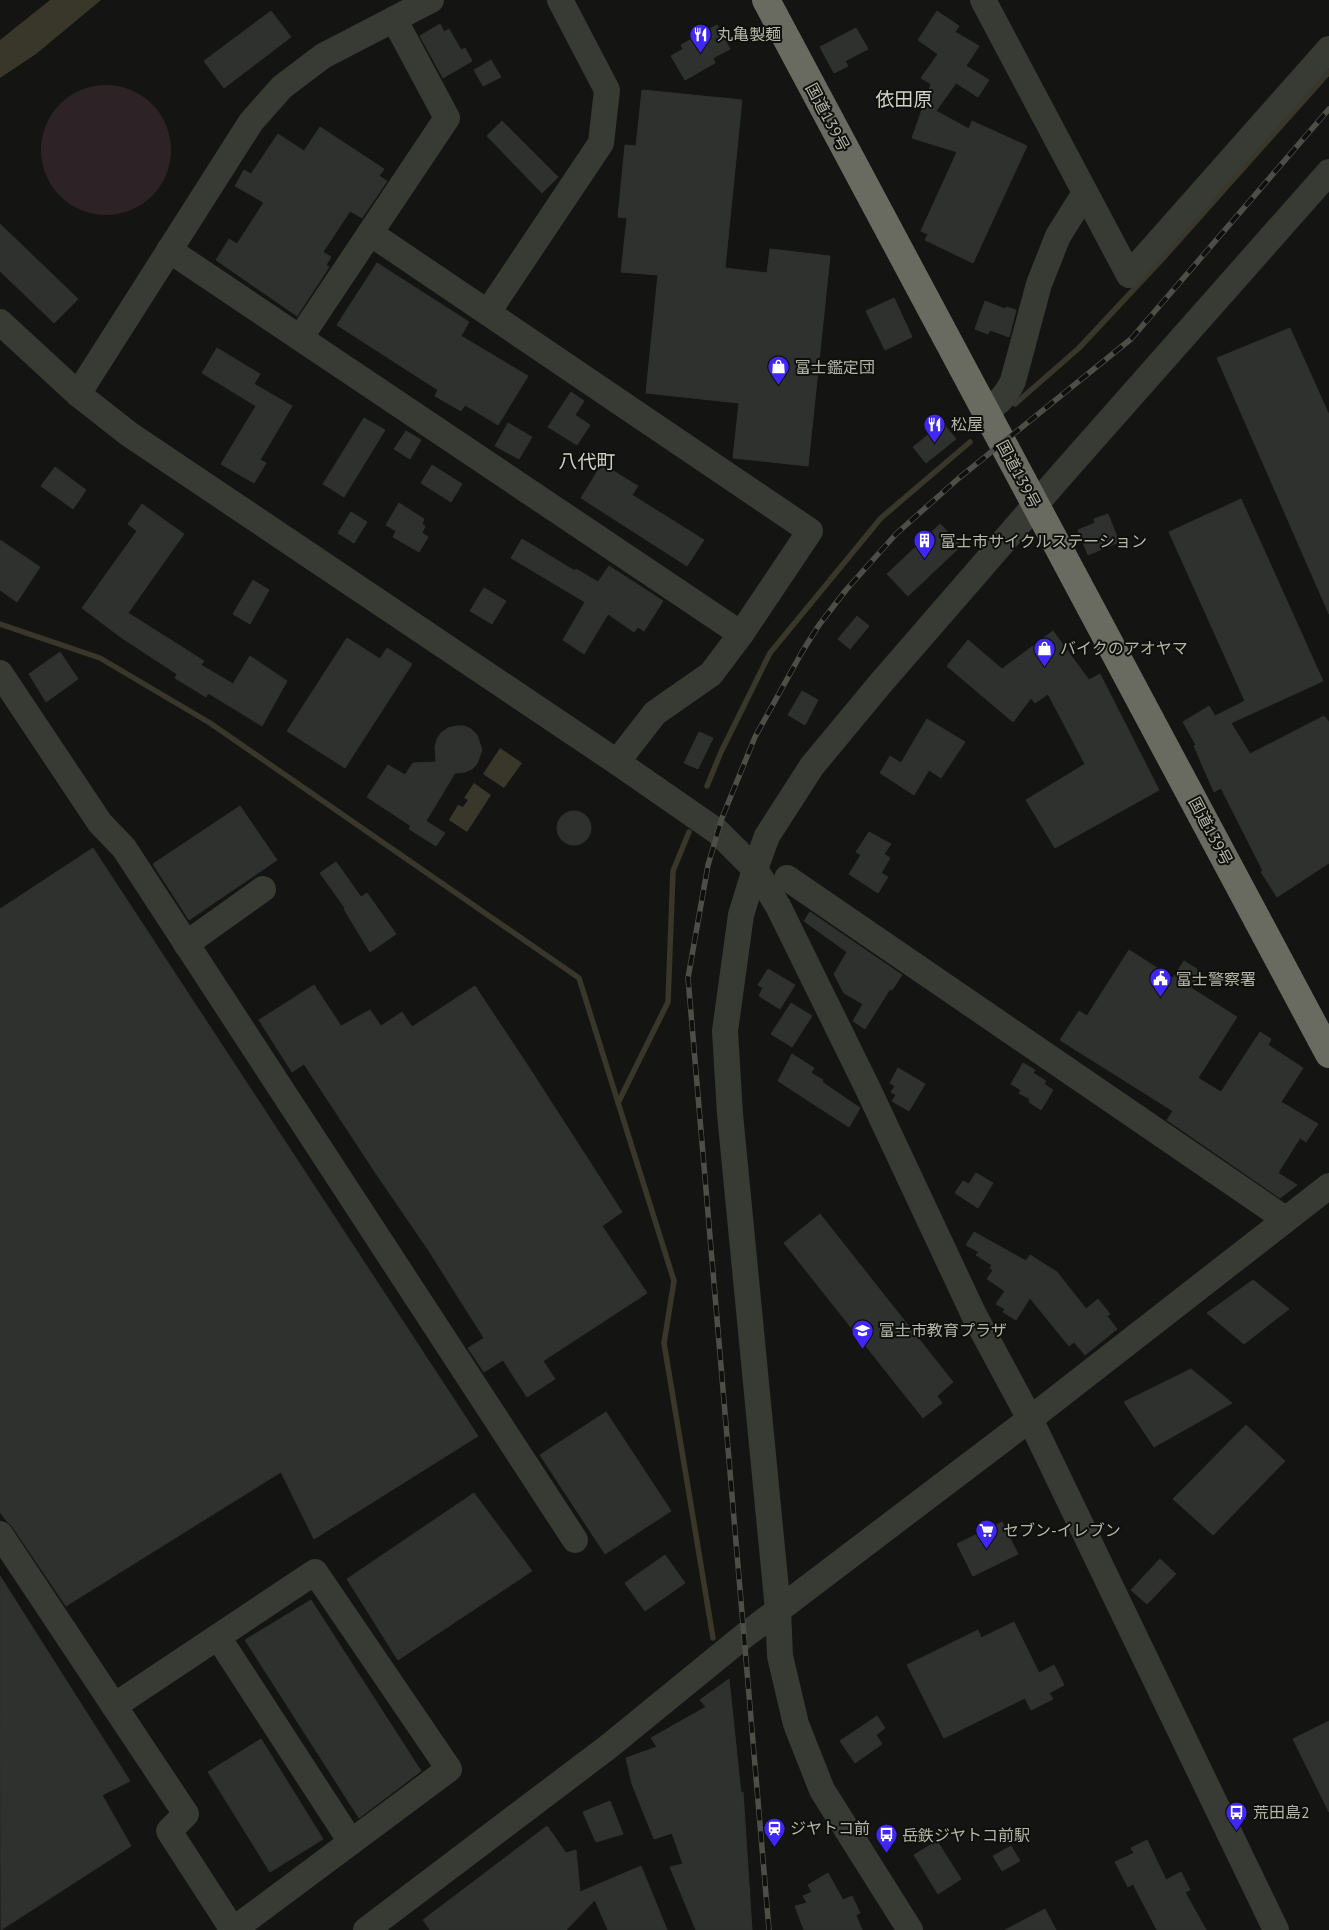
<svg xmlns="http://www.w3.org/2000/svg" width="1329" height="1930" font-family="'PT Sans','Noto Sans JP',sans-serif">
<rect width="100%" height="100%" fill="#141513"/>
<!-- green -->
<circle fill="#2d2327" cx="106" cy="150" r="65"/>
<!-- water -->
<g fill="#393729">
<path d="M50,0H101L36,54L0,78V40Z"/>
<path d="M500,748L522,763L504,788L483,774Z"/>
<path d="M474,783L491,795L467,832L449,820L458,805L463,807L468,800L464,798Z"/>
</g>
<g fill="none" stroke-linecap="round" stroke-linejoin="round">
<!-- stream -->
<g stroke="#393729" stroke-width="5.5">
<path d="M1015,404L1079,348L1165,256L1329,72"/>
<path d="M0,624L100,658L210,723L579,978L674,1281L664,1343L713,1638"/>
<path d="M707,786L721,752L770,653L881,518L970,442"/>
<path d="M618,1103L668,1002L673,871L689,832"/>
</g>
</g>
<!-- building -->
<g fill="#2f312e" stroke="#2f312d">
<path d="M271,11L291,37L224,88L204,61Z"/>
<path d="M937,11L959,26L955,32L979,46L966,66L989,80L978,97L956,83L936,111L969,129L972,121L1027,146L973,263L925,240L928,234L921,231L957,152L912,138L931,84L921,78L938,54L918,40Z"/>
<path d="M440,24L444,32L449,29L461,50L465,48L472,61L443,78L420,36Z"/>
<path d="M717,25L730,49L713,58L715,63L685,80L671,56L683,49L681,45Z"/>
<path d="M856,28L868,49L845,61L848,66L834,73L820,47Z"/>
<path d="M491,60L501,77L483,86L474,70Z"/>
<path d="M642,90L742,100L725,268L767,273L770,249L830,256L808,466L733,458L739,403L646,393L658,275L621,272L627,218L618,217L625,145L636,146Z"/>
<path d="M502,121L558,177L542,193L487,136Z"/>
<path d="M320,127L384,169L379,176L387,181L362,218L350,211L323,252L331,257L326,265L329,267L297,316L216,260L229,239L237,244L263,204V202L235,186L244,170L251,174L278,134L304,151Z"/>
<path d="M0,224L78,299L54,323L0,271Z"/>
<path d="M377,263L469,322L461,336L528,376L498,425L465,405L461,411L435,396L438,390L337,325Z"/>
<path d="M894,298L912,337L885,350L866,311Z"/>
<path d="M985,301L1005,309L1006,307L1016,310L1009,337L990,330L988,334L975,329Z"/>
<path d="M1290,328L1329,415V614L1217,358Z"/>
<path d="M217,348L260,374L254,384L292,406L260,460L266,463L254,483L221,464L256,406L202,373Z"/>
<path d="M571,392L584,401L575,415L590,425L577,445L548,427Z"/>
<path d="M364,418L385,430L344,497L323,484Z"/>
<path d="M508,423L532,437L519,459L495,446Z"/>
<path d="M943,423L956,439L926,463L913,447Z"/>
<path d="M406,431L421,440L410,459L394,449Z"/>
<path d="M602,464L638,486L632,495L704,540L687,566L581,498Z"/>
<path d="M432,465L462,484L451,502L421,483Z"/>
<path d="M55,467L86,490L73,509L41,486Z"/>
<path d="M1241,499L1323,681L1231,723L1250,754L1324,716L1329,722V863L1277,897L1261,872L1263,871L1221,788L1214,792L1194,746L1196,745L1183,722L1209,706L1215,716L1245,701L1169,532Z"/>
<path d="M399,503L424,519L422,524L425,526L422,533L428,537L419,552L393,537L396,531L386,525Z"/>
<path d="M142,504L184,534L128,613L204,661L201,665L233,684L250,656L287,681L262,726L208,693L206,697L175,678L177,674L122,638L82,608L137,531L128,524Z"/>
<path d="M351,512L367,522L354,543L338,533Z"/>
<path d="M1108,514L1119,542L1088,555L1078,530L1095,523L1094,519Z"/>
<path d="M940,524L961,546L908,596L887,574Z"/>
<path d="M522,539L575,571L576,569L598,582L609,566L663,601L644,631L638,627L634,632L608,614L584,654L563,640L585,602L511,558Z"/>
<path d="M0,540L40,567L17,602L0,590Z"/>
<path d="M253,580L269,590L250,624L233,614Z"/>
<path d="M484,588L506,601L492,624L470,611Z"/>
<path d="M857,616L869,626L850,649L838,639Z"/>
<path d="M1053,631L1089,680L1100,674L1159,790L1055,848L1026,800L1085,764L1048,694L1035,703L1031,698L1013,722L947,666L968,640L1002,669Z"/>
<path d="M347,638L380,659L387,648L412,664L345,768L287,731Z"/>
<path d="M60,652L78,679L46,702L29,674Z"/>
<path d="M802,691L818,700L805,725L788,715Z"/>
<path d="M927,719L965,742L941,778L929,770L914,795L880,773L890,756L901,763Z"/>
<path d="M456,726H464L471,729L477,735L482,750L477,764L472,769L465,772L455,773L426,821L445,833L436,846L409,829L411,826L367,797L388,765L405,775L413,763L436,762L435,747L437,739L441,733L448,728Z"/>
<path d="M699,732L713,738L698,769L684,763Z"/>
<path d="M240,806L277,860L189,920L153,864Z"/>
<circle cx="574" cy="828" r="17"/>
<path d="M869,832L891,844L884,854L890,858L881,873L888,877L878,893L849,874L861,855L856,852Z"/>
<path d="M93,848L478,1436L314,1539L281,1472L66,1606L12,1526L6,1520L0,1512V909Z"/>
<path d="M336,862L361,897L367,893L396,934L370,952L344,909L345,908L320,873Z"/>
<path d="M810,912L902,975L892,990L890,989L865,1029L853,1021L863,1004L844,993L834,974L847,952L804,921Z"/>
<path d="M1129,950L1173,978L1184,961L1197,969L1199,976L1191,988L1237,1017L1198,1078L1221,1092L1260,1032L1271,1039L1268,1045L1303,1068L1281,1102L1318,1124L1306,1142L1300,1138L1278,1173L1297,1185L1280,1198L1167,1120L1173,1111L1060,1040L1079,1011L1087,1016Z"/>
<path d="M768,969L795,985L780,1009L759,996L763,988L758,985Z"/>
<path d="M314,985L341,1026L370,1010L381,1026L402,1012L412,1027L475,986L530,1069L622,1212L602,1226L647,1293L543,1361L555,1379L527,1397L503,1360L484,1372L468,1348L484,1338L427,1248L377,1175L304,1064L292,1072L259,1020Z"/>
<path d="M791,1003L812,1016L792,1047L771,1034Z"/>
<path d="M792,1054L814,1068L811,1073L823,1080L822,1082L860,1108L849,1127L778,1081Z"/>
<path d="M1023,1063L1035,1070L1033,1073L1046,1081L1044,1084L1053,1090L1041,1110L1029,1102L1030,1099L1019,1093L1021,1090L1011,1084Z"/>
<path d="M898,1068L925,1084L909,1111L892,1101L896,1095L891,1092L895,1086L890,1083Z"/>
<path d="M976,1173L993,1183L978,1208L955,1193L963,1181L969,1184Z"/>
<path d="M820,1214L953,1382L937,1396L942,1403L923,1418L784,1243Z"/>
<path d="M974,1232L1026,1261L1030,1255L1057,1272L1086,1309L1098,1299L1110,1314L1107,1316L1117,1329L1085,1355L1074,1342L1069,1346L1030,1298L1016,1320L1003,1312L1005,1309L996,1304L1005,1291L987,1279L993,1270L990,1268L992,1265L976,1255L979,1252L966,1245Z"/>
<path d="M1253,1280L1289,1309L1244,1344L1207,1313Z"/>
<path d="M1191,1369L1232,1403L1154,1447L1124,1402Z"/>
<path d="M606,1412L671,1511L605,1554L540,1455Z"/>
<path d="M1246,1425L1285,1461L1213,1535L1173,1499Z"/>
<path d="M474,1493L532,1571L398,1660L347,1579Z"/>
<path d="M1002,1522L1018,1554L973,1576L957,1544Z"/>
<path d="M665,1555L685,1583L645,1611L625,1583Z"/>
<path d="M1160,1559L1176,1574L1147,1604L1131,1590Z"/>
<path d="M0,1576L130,1781L102,1795L131,1846L1,1930Z"/>
<path d="M311,1600L421,1771L359,1818L245,1640Z"/>
<path d="M1014,1622L1039,1673L1054,1665L1064,1685L1049,1693L1053,1699L1031,1710L1025,1698L944,1738L907,1665L978,1630L981,1638Z"/>
<path d="M729,1679L741,1793L743,1792L752,1930H696L670,1867L683,1864L672,1833L654,1839L632,1784L626,1758L657,1747L651,1738L706,1707L700,1700Z"/>
<path d="M877,1716L885,1728L876,1735L882,1744L855,1763L840,1741Z"/>
<path d="M1329,1721V1812L1293,1739Z"/>
<path d="M261,1739L323,1839L270,1872L208,1772Z"/>
<path d="M610,1801L623,1834L596,1842L583,1812Z"/>
<path d="M547,1826L566,1853L576,1850L580,1892L641,1866L667,1930H608L595,1900L566,1930H430L423,1920Z"/>
<path d="M1147,1840L1166,1880L1181,1872L1190,1890L1185,1892L1206,1930H1157L1133,1884L1128,1887L1115,1862L1134,1853L1131,1848Z"/>
<path d="M937,1841L961,1879L938,1894L914,1855Z"/>
<path d="M1011,1846L1020,1861L1002,1871L993,1856Z"/>
<path d="M828,1873L843,1900L852,1896L860,1913L856,1915L862,1930H804L795,1906L807,1903L803,1896L812,1892L808,1885Z"/>
<path d="M1045,1909L1056,1930H1005Z"/>
</g>
<g fill="none" stroke-linecap="round" stroke-linejoin="round">
<!-- minor -->
<g stroke="#383a34" stroke-width="26">
<path d="M983,0L1129,275L1329,49"/>
<path d="M370,233L810,531L741,634L711,674L655,713L617,762"/>
<path d="M169,250L741,634"/>
<path d="M488,312L601,143L607,90L560,0"/>
<path d="M0,322L78,394L129,434L617,762L718,832L755,869L778,906L868,1089L974,1315L1030,1419L1276,1930"/>
<path d="M300,338L447,118L394,19"/>
<path d="M78,394L251,122L282,87L323,56L431,0"/>
<path d="M986,412C998,403 1007,395 1013,381L1039,284L1058,236L1085,193"/>
<path d="M0,673L100,823L124,848L575,1540"/>
<path d="M787,878L1285,1219"/>
<path d="M186,944L263,889"/>
<path d="M0,1534L186,1814L169,1831L233,1930"/>
<path d="M218,1637L351,1842"/>
<path d="M114,1706L315,1572L449,1769L233,1930"/>
<path d="M366,1930L608,1747L744,1636L1030,1419L1329,1186"/>
<path d="M910,1930L822,1790L796,1724L780,1656L778,1610L730,1114L725,1031L741,915L755,869L767,836L812,766L880,684L1063,473L1329,172"/>
</g>
<!-- highway -->
<path stroke="#696b60" stroke-width="28" d="M766,0L1329,1054"/>
<defs>
<path id="rail" d="M769,1930L688,978L708,865L722,818L755,737L802,652L819,625L846,590L896,534L959,478L1131,339L1329,109"/>
</defs>
<!-- rail casing -->
<use href="#rail" stroke="#4d4f47" stroke-width="5.5"/>
<!-- rail -->
<use href="#rail" stroke="#0f100e" stroke-width="4" stroke-dasharray="11" stroke-linecap="butt"/>
</g>
<!-- icons -->
<defs>
<symbol id="restaurant-pin" viewBox="-11 -11 22 30"><path d="M0 17L-7.5 6A9.5 9.5 0 1 1 7.5 6Z" fill="#4027f9" stroke="#0f100e"/><path d="M-5-6h1v4h1v-4h1v4h1v-4h1v5L-1.5 .5V6h-2V.5L-5-1ZM5-6V6H3V1.5H1.5Q1.5-4 5-6Z" fill="#fff"/></symbol>
<symbol id="shop-pin" viewBox="-11 -11 22 30"><path d="M0 17L-7.5 6A9.5 9.5 0 1 1 7.5 6Z" fill="#4027f9" stroke="#0f100e"/><path d="M-5-2.5h2.3a2.7 3.5 0 0 1 5.4 0H5L5.5 6h-11ZM-1.5-2.5h3a1.5 2.3 0 0 0-3 0Z" fill="#fff"/></symbol>
<symbol id="building-pin" viewBox="-11 -11 22 30"><path d="M0 17L-7.5 6A9.5 9.5 0 1 1 7.5 6Z" fill="#4027f9" stroke="#0f100e"/><path d="M-4-6H4V6H1V3H-1V6H-4ZM-2.5-4.3h1.7v1.8h-1.7ZM.8-4.3h1.7v1.8H.8ZM-2.5-1h1.7V.8h-1.7ZM.8-1h1.7V.8H.8Z" fill="#fff"/></symbol>
<symbol id="civic-pin" viewBox="-11 -11 22 30"><path d="M0 17L-7.5 6A9.5 9.5 0 1 1 7.5 6Z" fill="#4027f9" stroke="#0f100e"/><path d="M-.6-6.5H3V-4.5H.6V-3L4-1V1h2V6H-6V1h2V-1L-.6-3ZM-1.2 2.5V6h2.4V2.5Z" fill="#fff"/></symbol>
<symbol id="school-pin" viewBox="-11 -11 22 30"><path d="M0 17L-7.5 6A9.5 9.5 0 1 1 7.5 6Z" fill="#4027f9" stroke="#0f100e"/><path d="M0-5L7-2L0 1L-7-2ZM-4 1L0 2.5L4 1V4Q0 6-4 4Z" fill="#fff"/></symbol>
<symbol id="supermarket-pin" viewBox="-11 -11 22 30"><path d="M0 17L-7.5 6A9.5 9.5 0 1 1 7.5 6Z" fill="#4027f9" stroke="#0f100e"/><path d="M-6-5.5h2.5l.6 2H6L4.5 2H-2.5L-4.4-4H-6ZM-1.5 3.2a1.3 1.3 0 1 0 .1 0ZM3 3.2a1.3 1.3 0 1 0 .1 0Z" fill="#fff"/></symbol>
<symbol id="bus-pin" viewBox="-11 -11 22 30"><path d="M0 17L-7.5 6A9.5 9.5 0 1 1 7.5 6Z" fill="#4027f9" stroke="#0f100e"/><path d="M-5-6H5V4H4V6H2V4H-2V6H-4V4H-5ZM-3.5-4V0h7V-4ZM-3.5 1.2v1.5H-2V1.2ZM2 1.2v1.5H3.5V1.2Z" fill="#fff"/></symbol>
<symbol id="station-pin" viewBox="-11 -11 22 30"><path d="M0 17L-7.5 6A9.5 9.5 0 1 1 7.5 6Z" fill="#4027f9" stroke="#0f100e"/><path d="M-3-6H3Q5-6 5-4V2Q5 4 3 4L4.5 6H3L1.5 4h-3L-3 6H-4.5L-3 4Q-5 4-5 2V-4Q-5-6-3-6ZM-3.5-4v3h7v-3ZM-3.5 1v1.5H-2V1ZM2 1v1.5H3.5V1Z" fill="#fff"/></symbol>
</defs>
<g fill-rule="evenodd">
<use href="#restaurant-pin" x="688" y="22" width="25" height="34"/>
<use href="#shop-pin" x="766" y="354" width="25" height="34"/>
<use href="#restaurant-pin" x="922" y="412" width="25" height="34"/>
<use href="#building-pin" x="912" y="528" width="25" height="34"/>
<use href="#shop-pin" x="1032" y="636" width="25" height="34"/>
<use href="#civic-pin" x="1148" y="966" width="25" height="34"/>
<use href="#school-pin" x="850" y="1318" width="25" height="34"/>
<use href="#supermarket-pin" x="974" y="1518" width="25" height="34"/>
<use href="#bus-pin" x="1224" y="1800" width="25" height="34"/>
<use href="#station-pin" x="762" y="1816" width="25" height="34"/>
<use href="#bus-pin" x="874" y="1822" width="25" height="34"/>
</g>
<g text-anchor="middle" dominant-baseline="central" stroke-width="4" stroke-linejoin="round" paint-order="stroke">
<!-- poi labels -->
<g font-size="16" fill="#b3b6a4" stroke="#0f100e" text-anchor="start">
<text x="717" y="34">丸亀製麺</text>
<text x="795" y="367">富士鑑定団</text>
<text x="951" y="424">松屋</text>
<text x="940" y="541">富士市サイクルステーション</text>
<text x="1060" y="648">バイクのアオヤマ</text>
<text x="1176" y="979">富士警察署</text>
<text x="879" y="1330">富士市教育プラザ</text>
<text x="1003" y="1530">セブン-イレブン</text>
<text x="1253" y="1812">荒田島2</text>
<text x="790" y="1828">ジヤトコ前</text>
<text x="902" y="1835">岳鉄ジヤトコ前駅</text>
</g>
<!-- street labels -->
<g font-size="16" fill="#b3b6a4" stroke="#0f100e">
<text transform="translate(828 117) rotate(62)">国道139号</text>
<text transform="translate(1019 474) rotate(62)">国道139号</text>
<text transform="translate(1211 831) rotate(62)">国道139号</text>
</g>
<!-- quarter labels -->
<g font-size="19" fill="#cfd2c5" stroke="#0f100e">
<text x="904" y="99">依田原</text>
<text x="587" y="461">八代町</text>
</g>
</g>
</svg>
